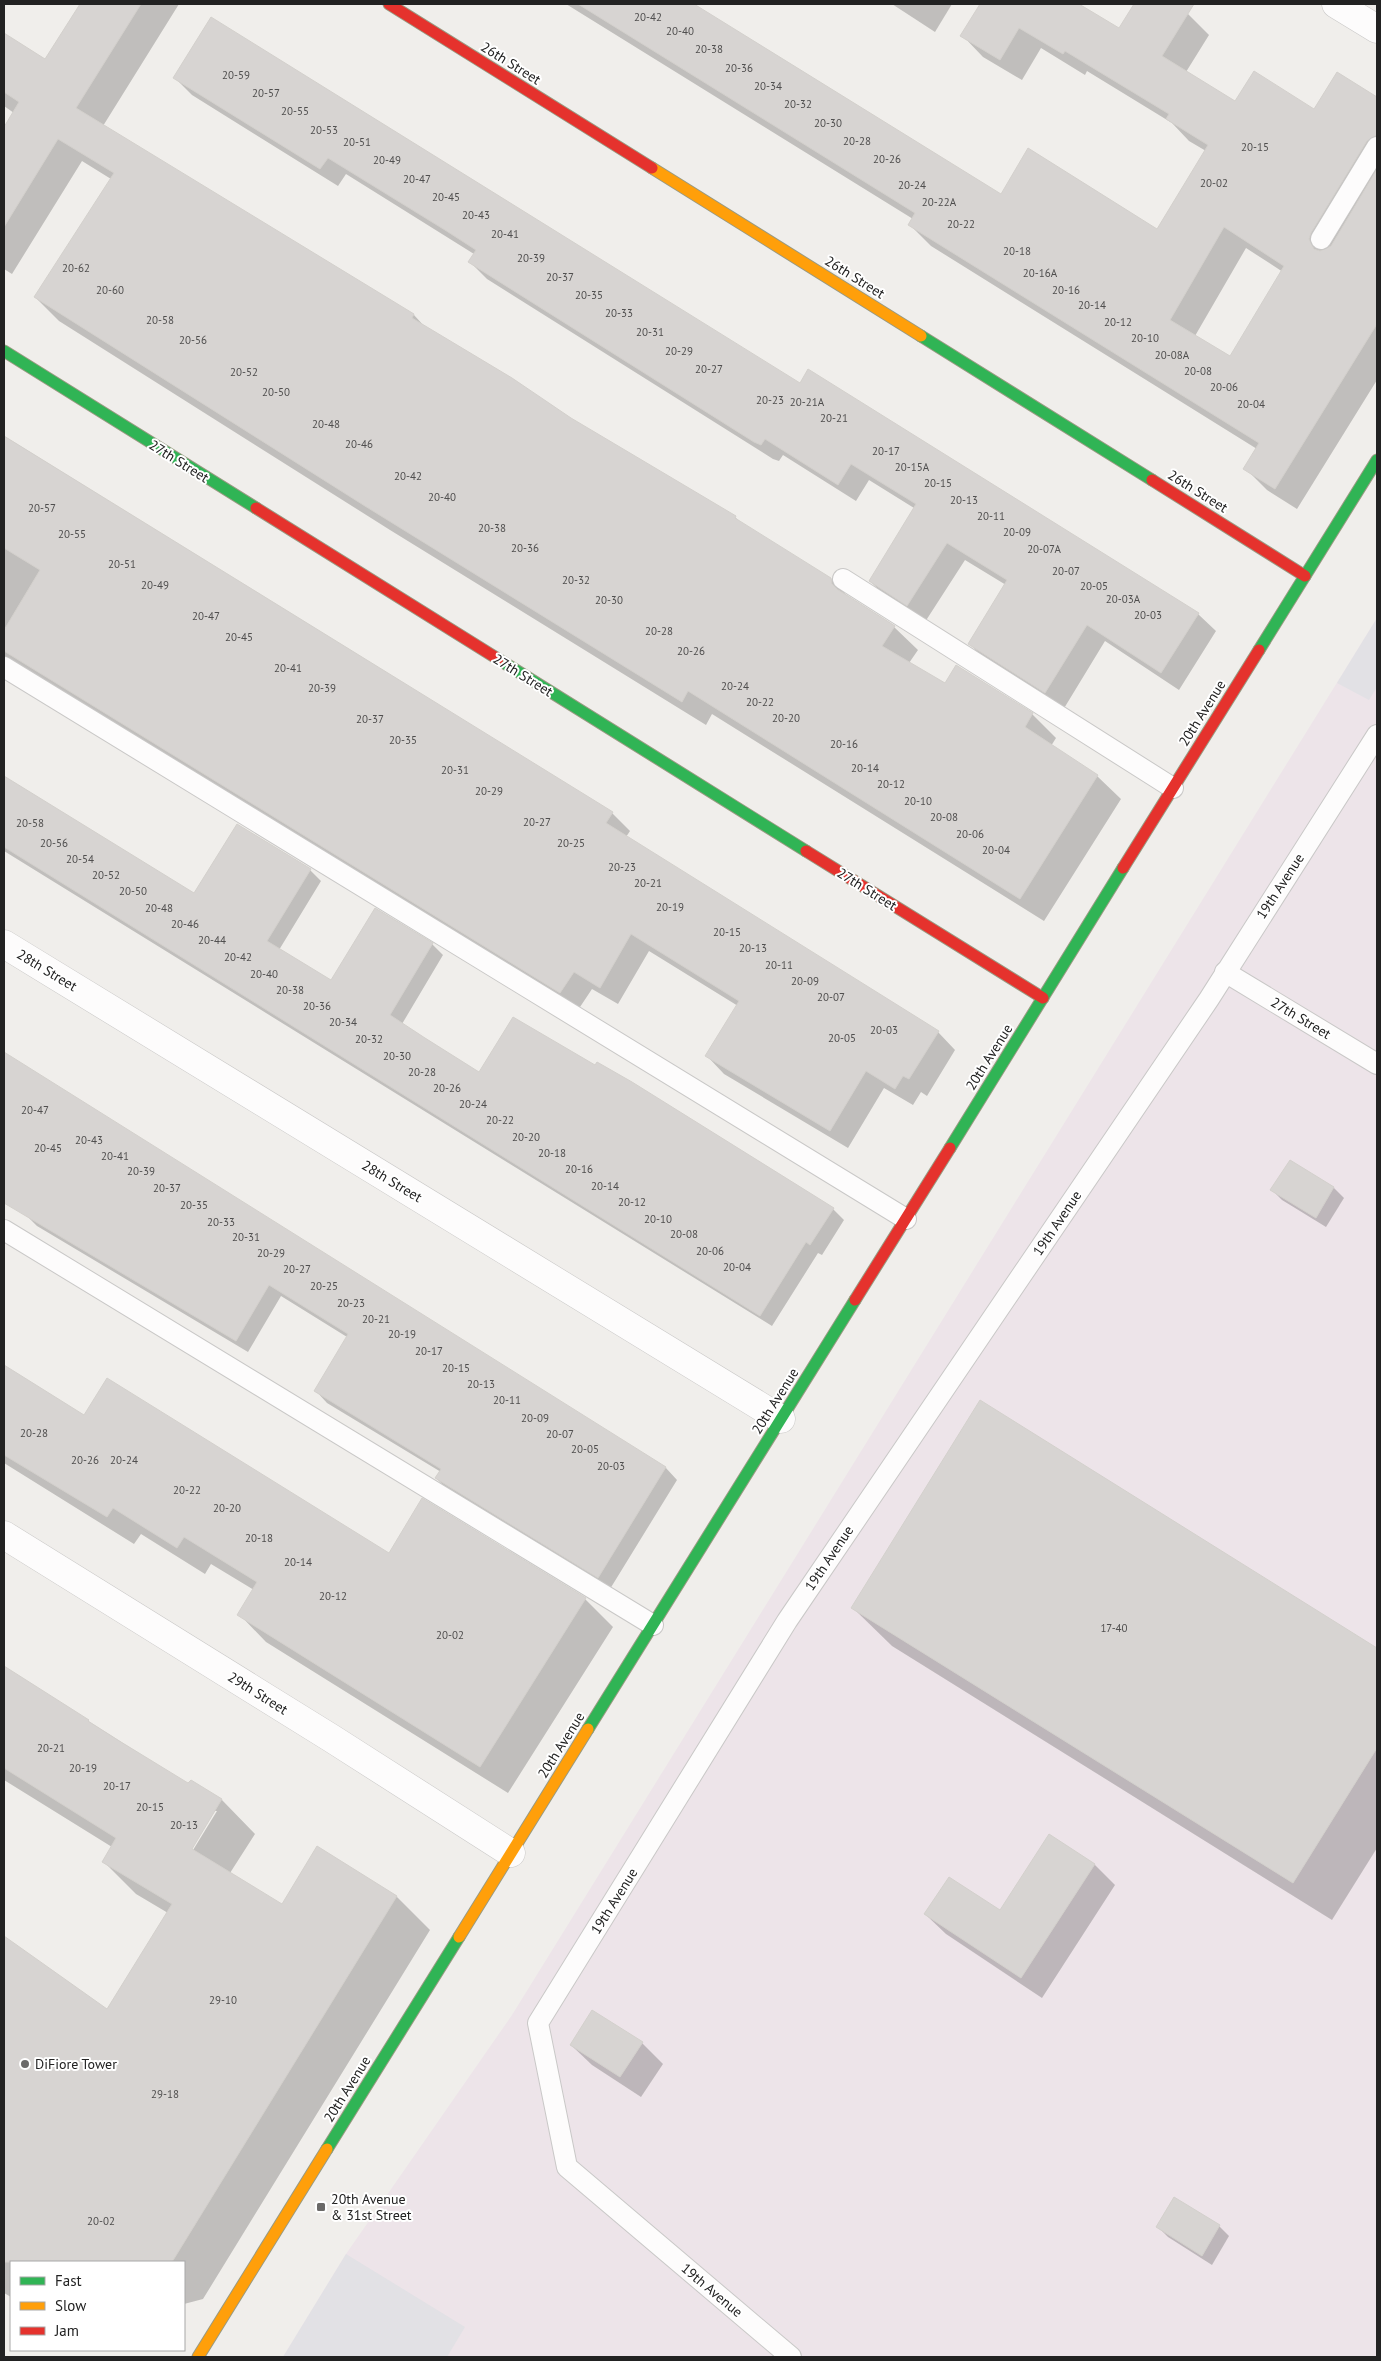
<svg xmlns="http://www.w3.org/2000/svg" width="1381" height="2361" font-family="'PT Sans',sans-serif">
<rect width="100%" height="100%" fill="#f0eeeb"/>
<!-- industrial -->
<path fill="#ede4e9" d="M1377,618V2357H283L346,2254L512,2015Z"/>
<!-- plaza -->
<g fill="#e2e1e5">
<path d="M1377,618V687L1369,700L1337,683Z"/>
<path d="M346,2254L465,2327L447,2357H283Z"/>
</g>
<!-- shadow -->
<g fill="#0003" fill-rule="evenodd">
<path d="M81,4H179L103,126L414,315L425,327L571,419L735,517L741,523L831,579L852,601L894,627L918,650L909,663L946,684L957,666L1032,714L1056,738L1051,746L1097,776L1121,799L1044,921L712,714L706,725L390,530L59,321L35,297L111,179L82,161L12,274L4,269V129L14,113L4,106V35L46,61Z"/>
<path d="M566,4H692L1002,196L1157,230L1206,151L1189,141L1172,123L1087,71L1085,75L1041,48L1022,80L983,57L962,35L981,4H1076L1119,30L1135,4H1171L1188,14L1209,35L1186,72L1235,103L1315,110L1337,74L1377,99V380L1297,509L1267,490L1245,468L1257,449L931,246L910,225L913,219ZM1246,248L1283,272L1231,358L1195,336Z"/>
<path d="M892,4H952L935,32Z"/>
<path d="M174,77L801,384L1198,614L1216,631L1179,690L1105,641L1063,710L987,662L970,644L1006,585L965,560L925,622L888,599L870,581L914,508L869,480L856,501L783,455L779,461L773,459L487,279L470,262L474,254L346,174L338,186L192,95Z"/>
<path d="M4,436L612,813L630,831L626,837L938,1032L955,1050L927,1096L921,1092L913,1105L884,1088L848,1148L724,1074L707,1056L738,1006L649,951L618,1004L592,989L578,1010L4,656Z"/>
<path d="M4,777L194,895L310,870L321,881L279,950L332,982L432,944L443,955L402,1024L479,1073L595,1067L632,1083L833,1209L844,1220L822,1255L818,1253L772,1326L4,851Z"/>
<path d="M4,1054L666,1468L677,1480L610,1589L448,1490L436,1478L441,1472L327,1403L316,1391L347,1337L281,1296L248,1352L37,1226L25,1214L20,1167L4,1157Z"/>
<path d="M1290,1161L1334,1188L1344,1198L1326,1227L1282,1200L1272,1190Z"/>
<path d="M4,1366L84,1417L389,1554L585,1599L613,1627L508,1793L266,1642L239,1614L254,1590L211,1564L205,1574L141,1534L134,1544L4,1463Z"/>
<path d="M981,1402L1377,1649V1848L1332,1920L892,1646L853,1608Z"/>
<path d="M4,1668L189,1785L191,1782L222,1800L255,1834L230,1873L282,1905L318,1848L397,1897L430,1930L203,2299L184,2304V2262H11V2297L4,2293V1938L107,2010L168,1913L136,1894L103,1861L112,1847L4,1780ZM214,1811H217L190,1855L188,1853Z"/>
<path d="M1049,1836L1095,1865L1115,1885L1042,1998L946,1934L925,1914L1000,1912Z"/>
<path d="M642,2043L663,2064L641,2097L592,2065L571,2045Z"/>
<path d="M1175,2199L1219,2226L1229,2236L1212,2265L1168,2237L1158,2227Z"/>
</g>
<!-- building -->
<g fill="#d7d4d2" stroke="#d3d0cc" fill-rule="evenodd">
<path d="M80,4H141L76,108L414,314L412,318L512,378L571,418L736,516L735,518L831,578L832,584L837,589L895,626L882,646L945,683L956,665L1033,713L1025,727L1098,775L1020,899L688,691L682,702L365,506L34,297L114,173L58,139L4,227V127L19,102L4,92V33L45,59Z"/>
<path d="M578,4H694L1001,194L1028,148L1157,229L1208,145L1166,119L1169,114L1065,51L1063,54L1019,28L1000,60L960,36L980,4H1079L1119,28L1134,4H1194L1162,56L1235,101L1254,71L1314,109L1337,72L1377,97V135L1367,141L1311,233L1309,239L1314,249L1320,251L1331,246L1377,169V324L1275,489L1243,469L1259,443L908,225L915,213ZM1224,227L1284,266L1230,356L1170,320Z"/>
<path d="M211,17L800,383L808,369L1199,613L1161,673L1087,625L1045,693L968,644L1007,580L947,543L907,606L869,581L916,504L851,464L838,485L765,439L761,445L754,442L468,262L476,250L445,230L328,158L320,169L173,78Z"/>
<path d="M4,436L613,812L606,823L939,1031L909,1079L903,1076L895,1089L866,1071L830,1131L705,1056L739,1001L631,934L600,988L574,972L560,993L4,651V630L40,570L4,548Z"/>
<path d="M4,776L194,893L237,824L311,869L267,941L331,980L375,908L433,943L390,1015L425,1038L479,1072L513,1017L595,1065L597,1062L632,1082L834,1208L810,1245L806,1242L760,1316L4,847Z"/>
<path d="M4,1052L666,1467L598,1578L435,1478L441,1469L314,1391L348,1334L269,1285L236,1341L4,1203Z"/>
<path d="M1290,1160L1334,1187L1316,1218L1270,1190Z"/>
<path d="M4,1365L84,1415L107,1378L389,1553L422,1498L586,1598L480,1767L237,1615L257,1582L184,1537L177,1548L113,1508L107,1517L4,1455Z"/>
<path d="M980,1400L1377,1648V1748L1293,1883L851,1608Z"/>
<path d="M4,1666L89,1720L88,1721L121,1742L188,1783L191,1780L222,1799L192,1849L282,1904L317,1846L397,1896L172,2262H4V1936L107,2009L172,1904L102,1862L116,1838L4,1768Z"/>
<path d="M1049,1834L1095,1864L1021,1978L924,1914L949,1877L1000,1910Z"/>
<path d="M592,2010L643,2042L620,2077L570,2045Z"/>
<path d="M1174,2197L1220,2225L1202,2256L1156,2227Z"/>
</g>
<g fill="none" stroke-linecap="round" stroke-linejoin="round">
<defs>
<g id="lane">
<path d="M1321,239L1377,147"/>
<path d="M843,579L1173,788"/>
<path d="M4,667L906,1219"/>
<path d="M1225,972L1377,1064"/>
<path d="M4,1230L653,1625"/>
<path d="M791,2357L567,2167L538,2023L787,1621L1209,999L1377,735"/>
</g>
<g id="street">
<path d="M1336,4L1377,29"/>
<path d="M4,944L781,1419"/>
<path d="M4,1535L331,1738L511,1853"/>
</g>
<g id="fast">
<path d="M921,336L1152,480"/>
<path d="M4,351L256,508"/>
<path d="M1259,650L1377,460"/>
<path d="M498,659L806,851"/>
<path d="M950,1148L1123,868"/>
<path d="M588,1729L855,1300"/>
<path d="M327,2149L459,1937"/>
</g>
<g id="slow">
<path d="M652,168L921,336"/>
<path d="M459,1937L588,1729"/>
<path d="M198,2357L327,2149"/>
</g>
<g id="jam">
<path d="M389,4L652,168"/>
<path d="M1152,480L1305,576"/>
<path d="M256,508L498,659"/>
<path d="M806,851L1043,998"/>
<path d="M1123,868L1259,650"/>
<path d="M855,1300L950,1148"/>
</g>
</defs>
<!-- lane casing -->
<use href="#lane" stroke="#c9c8c7" stroke-width="22"/>
<!-- street casing -->
<use href="#street" stroke="#c9c8c7" stroke-width="29"/>
<!-- fast casing -->
<use href="#fast" stroke="#999a82" stroke-width="13"/>
<!-- slow casing -->
<use href="#slow" stroke="#999a82" stroke-width="13"/>
<!-- jam casing -->
<use href="#jam" stroke="#999a82" stroke-width="13"/>
<!-- lane -->
<use href="#lane" stroke="#fdfcfc" stroke-width="20"/>
<!-- street -->
<use href="#street" stroke="#fdfcfc" stroke-width="28"/>
<!-- fast -->
<use href="#fast" stroke="#30b455" stroke-width="11"/>
<!-- slow -->
<use href="#slow" stroke="#ff9f0a" stroke-width="11"/>
<!-- jam -->
<use href="#jam" stroke="#e5322d" stroke-width="11"/>
</g>
<!-- markers -->
<g fill="#6a6968" stroke="#fff" stroke-width="2">
<circle cx="25" cy="2064" r="5"/>
<rect x="316" y="2202" width="10" height="10" rx="2.5"/>
</g>
<g text-anchor="middle" dominant-baseline="central" stroke-width="4" stroke-linejoin="round" paint-order="stroke">
<!-- number labels -->
<g font-size="11" fill="#4f4e4e">
<text x="648" y="17">20-42</text>
<text x="680" y="31">20-40</text>
<text x="709" y="49">20-38</text>
<text x="739" y="68">20-36</text>
<text x="236" y="75">20-59</text>
<text x="768" y="86">20-34</text>
<text x="266" y="93">20-57</text>
<text x="798" y="104">20-32</text>
<text x="295" y="111">20-55</text>
<text x="828" y="123">20-30</text>
<text x="324" y="130">20-53</text>
<text x="857" y="141">20-28</text>
<text x="357" y="142">20-51</text>
<text x="1255" y="147">20-15</text>
<text x="887" y="159">20-26</text>
<text x="387" y="160">20-49</text>
<text x="417" y="179">20-47</text>
<text x="1214" y="183">20-02</text>
<text x="912" y="185">20-24</text>
<text x="446" y="197">20-45</text>
<text x="939" y="202">20-22A</text>
<text x="476" y="215">20-43</text>
<text x="961" y="224">20-22</text>
<text x="505" y="234">20-41</text>
<text x="1017" y="251">20-18</text>
<text x="531" y="258">20-39</text>
<text x="76" y="268">20-62</text>
<text x="1040" y="273">20-16A</text>
<text x="560" y="277">20-37</text>
<text x="110" y="290">20-60</text>
<text x="1066" y="290">20-16</text>
<text x="589" y="295">20-35</text>
<text x="1092" y="305">20-14</text>
<text x="619" y="313">20-33</text>
<text x="160" y="320">20-58</text>
<text x="1118" y="322">20-12</text>
<text x="650" y="332">20-31</text>
<text x="1145" y="338">20-10</text>
<text x="193" y="340">20-56</text>
<text x="679" y="351">20-29</text>
<text x="1172" y="355">20-08A</text>
<text x="709" y="369">20-27</text>
<text x="1198" y="371">20-08</text>
<text x="244" y="372">20-52</text>
<text x="1224" y="387">20-06</text>
<text x="276" y="392">20-50</text>
<text x="770" y="400">20-23</text>
<text x="807" y="402">20-21A</text>
<text x="1251" y="404">20-04</text>
<text x="834" y="418">20-21</text>
<text x="326" y="424">20-48</text>
<text x="359" y="444">20-46</text>
<text x="886" y="451">20-17</text>
<text x="912" y="467">20-15A</text>
<text x="408" y="476">20-42</text>
<text x="938" y="483">20-15</text>
<text x="442" y="497">20-40</text>
<text x="964" y="500">20-13</text>
<text x="42" y="508">20-57</text>
<text x="991" y="516">20-11</text>
<text x="492" y="528">20-38</text>
<text x="1017" y="532">20-09</text>
<text x="72" y="534">20-55</text>
<text x="525" y="548">20-36</text>
<text x="1044" y="549">20-07A</text>
<text x="122" y="564">20-51</text>
<text x="1066" y="571">20-07</text>
<text x="576" y="580">20-32</text>
<text x="155" y="585">20-49</text>
<text x="1094" y="586">20-05</text>
<text x="1123" y="599">20-03A</text>
<text x="609" y="600">20-30</text>
<text x="1148" y="615">20-03</text>
<text x="206" y="616">20-47</text>
<text x="659" y="631">20-28</text>
<text x="239" y="637">20-45</text>
<text x="691" y="651">20-26</text>
<text x="288" y="668">20-41</text>
<text x="735" y="686">20-24</text>
<text x="322" y="688">20-39</text>
<text x="760" y="702">20-22</text>
<text x="786" y="718">20-20</text>
<text x="370" y="719">20-37</text>
<text x="403" y="740">20-35</text>
<text x="844" y="744">20-16</text>
<text x="865" y="768">20-14</text>
<text x="455" y="770">20-31</text>
<text x="891" y="784">20-12</text>
<text x="489" y="791">20-29</text>
<text x="918" y="801">20-10</text>
<text x="944" y="817">20-08</text>
<text x="537" y="822">20-27</text>
<text x="30" y="823">20-58</text>
<text x="970" y="834">20-06</text>
<text x="54" y="843">20-56</text>
<text x="571" y="843">20-25</text>
<text x="996" y="850">20-04</text>
<text x="80" y="859">20-54</text>
<text x="622" y="867">20-23</text>
<text x="106" y="875">20-52</text>
<text x="648" y="883">20-21</text>
<text x="133" y="891">20-50</text>
<text x="670" y="907">20-19</text>
<text x="159" y="908">20-48</text>
<text x="185" y="924">20-46</text>
<text x="727" y="932">20-15</text>
<text x="212" y="940">20-44</text>
<text x="753" y="948">20-13</text>
<text x="238" y="957">20-42</text>
<text x="779" y="965">20-11</text>
<text x="264" y="974">20-40</text>
<text x="805" y="981">20-09</text>
<text x="290" y="990">20-38</text>
<text x="831" y="997">20-07</text>
<text x="317" y="1006">20-36</text>
<text x="343" y="1022">20-34</text>
<text x="884" y="1030">20-03</text>
<text x="842" y="1038">20-05</text>
<text x="369" y="1039">20-32</text>
<text x="397" y="1056">20-30</text>
<text x="422" y="1072">20-28</text>
<text x="447" y="1088">20-26</text>
<text x="473" y="1104">20-24</text>
<text x="35" y="1110">20-47</text>
<text x="500" y="1120">20-22</text>
<text x="526" y="1137">20-20</text>
<text x="89" y="1140">20-43</text>
<text x="48" y="1148">20-45</text>
<text x="552" y="1153">20-18</text>
<text x="115" y="1156">20-41</text>
<text x="579" y="1169">20-16</text>
<text x="141" y="1171">20-39</text>
<text x="605" y="1186">20-14</text>
<text x="167" y="1188">20-37</text>
<text x="632" y="1202">20-12</text>
<text x="194" y="1205">20-35</text>
<text x="658" y="1219">20-10</text>
<text x="221" y="1222">20-33</text>
<text x="684" y="1234">20-08</text>
<text x="246" y="1237">20-31</text>
<text x="710" y="1251">20-06</text>
<text x="271" y="1253">20-29</text>
<text x="737" y="1267">20-04</text>
<text x="297" y="1269">20-27</text>
<text x="324" y="1286">20-25</text>
<text x="351" y="1303">20-23</text>
<text x="376" y="1319">20-21</text>
<text x="402" y="1334">20-19</text>
<text x="429" y="1351">20-17</text>
<text x="456" y="1368">20-15</text>
<text x="481" y="1384">20-13</text>
<text x="507" y="1400">20-11</text>
<text x="535" y="1418">20-09</text>
<text x="34" y="1433">20-28</text>
<text x="560" y="1434">20-07</text>
<text x="585" y="1449">20-05</text>
<text x="85" y="1460">20-26</text>
<text x="124" y="1460">20-24</text>
<text x="611" y="1466">20-03</text>
<text x="187" y="1490">20-22</text>
<text x="227" y="1508">20-20</text>
<text x="259" y="1538">20-18</text>
<text x="298" y="1562">20-14</text>
<text x="333" y="1596">20-12</text>
<text x="1114" y="1628">17-40</text>
<text x="450" y="1635">20-02</text>
<text x="51" y="1748">20-21</text>
<text x="83" y="1768">20-19</text>
<text x="117" y="1786">20-17</text>
<text x="150" y="1807">20-15</text>
<text x="184" y="1825">20-13</text>
<text x="223" y="2000">29-10</text>
<text x="165" y="2094">29-18</text>
<text x="101" y="2221">20-02</text>
</g>
<!-- street labels -->
<g font-size="14" fill="#222" stroke="#fff">
<text transform="translate(511 63) rotate(32)">26th Street</text>
<text transform="translate(855 277) rotate(32)">26th Street</text>
<text transform="translate(179 461) rotate(32)">27th Street</text>
<text transform="translate(1198 491) rotate(32)">26th Street</text>
<text transform="translate(523 675) rotate(32)">27th Street</text>
<text transform="translate(1202 713) rotate(-58)">20th Avenue</text>
<text transform="translate(1280 886) rotate(-57)">19th Avenue</text>
<text transform="translate(867 889) rotate(32)">27th Street</text>
<text transform="translate(47 970) rotate(31)">28th Street</text>
<text transform="translate(1301 1018) rotate(31)">27th Street</text>
<text transform="translate(989 1057) rotate(-58)">20th Avenue</text>
<text transform="translate(392 1181) rotate(31)">28th Street</text>
<text transform="translate(1057 1223) rotate(-56)">19th Avenue</text>
<text transform="translate(775 1401) rotate(-58)">20th Avenue</text>
<text transform="translate(829 1558) rotate(-56)">19th Avenue</text>
<text transform="translate(258 1693) rotate(32)">29th Street</text>
<text transform="translate(561 1745) rotate(-58)">20th Avenue</text>
<text transform="translate(614 1901) rotate(-58)">19th Avenue</text>
<text transform="translate(347 2089) rotate(-58)">20th Avenue</text>
<text transform="translate(712 2290) rotate(40)">19th Avenue</text>
</g>
<!-- poi labels -->
<g font-size="14" fill="#222" stroke="#fff" text-anchor="start">
<text x="35" y="2064">DiFiore Tower</text>
<text x="331" y="2199">20th Avenue<tspan x="331" dy="16">&amp; 31st Street</tspan></text>
</g>
</g>
<!-- border -->
<rect width="1381" height="2361" fill="none" stroke="#222222" stroke-width="10"/>
<!-- legend -->
<rect x="10" y="2261" width="175" height="90" fill="#ffffff" stroke="#a7a7a7"/>
<rect x="20" y="2277" width="25" height="8" fill="#30b455" stroke="#a7a7a7"/>
<text x="55" y="2286" font-size="15" fill="#222222">Fast</text>
<rect x="20" y="2302" width="25" height="8" fill="#ff9f0a" stroke="#a7a7a7"/>
<text x="55" y="2311" font-size="15" fill="#222222">Slow</text>
<rect x="20" y="2327" width="25" height="8" fill="#e5322d" stroke="#a7a7a7"/>
<text x="55" y="2336" font-size="15" fill="#222222">Jam</text>
</svg>
